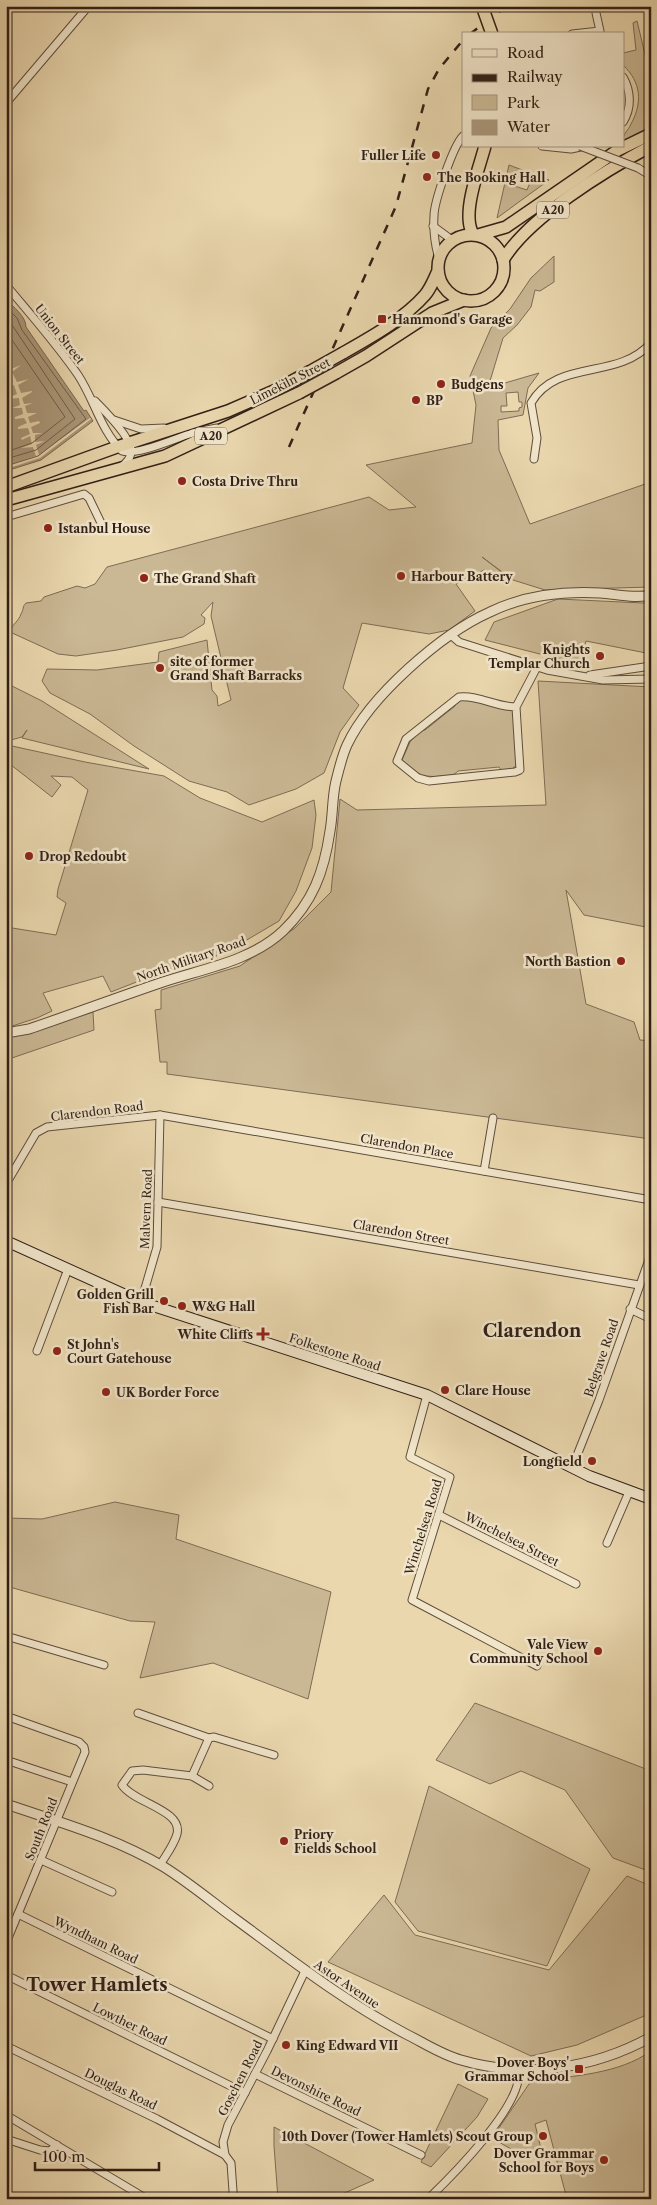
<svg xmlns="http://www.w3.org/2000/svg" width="657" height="2205" font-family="'Libre Caslon Text',serif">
<rect width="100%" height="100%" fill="#ead7ae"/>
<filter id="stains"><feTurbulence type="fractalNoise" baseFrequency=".004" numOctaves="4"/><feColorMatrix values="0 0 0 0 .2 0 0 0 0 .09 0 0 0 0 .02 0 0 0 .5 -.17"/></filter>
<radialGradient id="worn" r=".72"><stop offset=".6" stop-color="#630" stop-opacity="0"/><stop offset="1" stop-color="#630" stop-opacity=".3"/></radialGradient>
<!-- green -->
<g fill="#cab894" stroke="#7d6c55" fill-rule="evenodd">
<path d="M637,21L651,79V95L647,96L651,126L623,141C623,133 628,131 631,124C643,102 641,82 623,65V53L636,50L633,23Z"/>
<path d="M509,165L549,180L497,218ZM511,174L531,180L527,190L508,184Z"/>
<path d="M554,256V282L540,291L535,290L531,307L517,325L503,338L490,381L505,383L539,373L528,388L523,415L498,420L499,450L530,524L651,482V587L545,590L513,580L482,557L512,580L484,570L456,584L475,611L449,630L429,634L362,623L343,688L359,705L340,732L324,773L296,789L249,805L227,792L189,781L134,746L90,714L50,693L42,681L47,669L97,670L158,662L159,652L207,640L212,690L217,696L218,706L231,700L211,616L213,602L201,615L205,618L204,624L183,637L117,650L76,656L58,654L10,632C12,624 19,621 21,614C24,609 22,607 26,603L41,601L44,597L77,586L85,588L95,584L107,567L369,497L389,510L416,507L366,465L472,443L476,405L470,376L491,328L510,309L531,278ZM518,392L519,402H522V407L519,408V411L501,412V406H507L506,393Z"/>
<path d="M558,599L643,603L651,601V654L586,641L579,664L485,640L494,622Z"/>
<path d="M538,681L651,687V928L584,915L566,890L586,1004L634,1022L640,1040L651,1041V1139L167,1074V1062H160L155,1010L161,1009V990L240,966L295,928L331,892L340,799L357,810L546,805Z"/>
<path d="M6,683L42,701L149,769L22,738L27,730L22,737L7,741L12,746L85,762L164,776L200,798L262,822L314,800L316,815L312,848L296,891L279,921L223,954L167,970L111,992L103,976L43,993L52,1011L37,1018L6,1028V927L56,935L66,903L57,897L58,889L88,790L72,777L51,776L61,785L52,797L6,761Z"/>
<path d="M467,699L505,709L513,708L518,761C515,769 511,770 502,771L499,767L458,771C453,776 449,776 442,776C425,778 414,774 402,760L410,742L420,730H425L455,706L456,700Z"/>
<path d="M93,1012L94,1030L6,1060V1037Z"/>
<path d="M115,1502L179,1515L176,1539L331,1592L308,1699L213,1663L140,1678L155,1622L130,1621L6,1586V1518L42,1519Z"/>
<path d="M475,1703L651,1771V1872L613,1858L565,1790L521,1771L490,1784L436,1760Z"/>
<path d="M429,1786L590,1869L547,1966L418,1931L395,1902Z"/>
<path d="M627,1876L651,1886V2013L577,2045L531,2056L328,1962L384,1895L415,1935L549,1970Z"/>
<path d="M651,2051V2199H567L546,2120L535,2124L542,2153L523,2156L492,2138L529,2084L535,2081C573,2076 619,2074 651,2051Z"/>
<path d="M458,2084L488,2099L477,2117L431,2167L421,2162Z"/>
<path d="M274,2127L374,2180L331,2199H278L274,2146Z"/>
</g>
<!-- water -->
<path fill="#ab987a" stroke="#7a6852" d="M6,299C13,307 26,316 26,327L84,411L86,410L93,421L41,460L6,471Z"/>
<!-- pier -->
<path fill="#ead7ae" d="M6,361L11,369L21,365L12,372L17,382L29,379L18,385L21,393L32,391V392L22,398L24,404L33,403L25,406L27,413H37L28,417L30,423L39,421L40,423L31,427L33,433H43L35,435V442L45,441L36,445L39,455L90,418L91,419L40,458L6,469V466L36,456L33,447L21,448L32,444L30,436L22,440L21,438L30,434L28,428L18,429V427L27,423L24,418L15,419V417L23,414L22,408H12L20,405L19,398L6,399L17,394L14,385L6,387L13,381L9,374H6Z"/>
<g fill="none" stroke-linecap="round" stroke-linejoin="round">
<!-- shore -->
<g stroke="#6e5c48" stroke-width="1">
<path d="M6,307L17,318L22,330L86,419L38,456L6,466"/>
<path d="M6,316L75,419L36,450L6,459"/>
<path d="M6,327L10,337L65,417L32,443L6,452"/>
</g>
<defs>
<g id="minor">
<path d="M572,34L600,31L596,13"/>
<path d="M623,77C631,91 632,108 623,122"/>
<path d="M6,103L86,9"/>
<path d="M542,146L571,149L585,146"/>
<path d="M638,168L651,176"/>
<path d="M433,226L452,240"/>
<path d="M439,259C435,245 433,231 434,216C434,202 453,146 463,136"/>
<path d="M6,285C30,314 56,343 78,375C94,399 101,431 122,451C137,456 173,439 190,434C198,431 208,430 217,428"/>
<path d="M95,401C104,410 134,440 131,453C130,459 126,463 122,466"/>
<path d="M114,420L141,429L164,428"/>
<path d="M534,459L537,438L531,403C557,358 617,381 651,343"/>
<path d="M6,517L84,494L89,498L102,525"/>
<path d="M451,635L459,642L547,670L603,680L651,679"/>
<path d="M590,675L651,666"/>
<path d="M516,707C496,707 479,695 459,697L406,739L397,761L418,778L429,781L515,772L520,770L516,707L537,667"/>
<path d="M484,1171L493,1118"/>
<path d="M6,1184L36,1133L47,1127L160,1115L651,1200"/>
<path d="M158,1202L639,1285"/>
<path d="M141,1302L157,1247L160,1115"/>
<path d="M630,1309L651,1319"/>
<path d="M37,1351L68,1269"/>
<path d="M427,1395L410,1457L450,1477L412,1600L537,1666"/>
<path d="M572,1468L599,1400L651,1254"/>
<path d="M439,1515L576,1584"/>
<path d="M607,1543L629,1492"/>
<path d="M6,1636L104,1665"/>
<path d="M138,1713L209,1738L192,1776"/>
<path d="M6,1716L79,1742L84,1747L85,1752L6,1943"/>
<path d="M209,1738L214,1737L274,1755"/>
<path d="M6,1760L72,1782"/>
<path d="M41,1860L112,1892"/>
<path d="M160,1865C166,1855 174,1845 177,1834C183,1810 134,1803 122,1785L132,1771L143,1770L192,1776L209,1786"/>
<path d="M18,1914L273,2039"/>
<path d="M6,1920L14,1923"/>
<path d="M6,1975L245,2093"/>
<path d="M6,2046L157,2119L225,2155"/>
<path d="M255,2074L421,2155"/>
<path d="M6,2115L147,2199"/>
<path d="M6,2139L40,2150L50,2151L57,2145"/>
<path d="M232,2199L233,2191L231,2163L225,2155L223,2142L228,2125L267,2051L305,1971"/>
<path d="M428,2199C451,2177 526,2102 518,2070"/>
</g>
<g id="tertiary">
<path d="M6,1033L29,1029C73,1014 116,998 160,983C201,969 250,962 283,931C313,902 324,872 330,831C333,815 332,797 336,781C339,769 342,756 347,745C370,696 441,634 490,612C525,595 562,591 600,593C616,594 636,599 651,595"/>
<path d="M6,1804C59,1822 116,1838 164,1867C188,1882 211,1901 234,1918C290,1959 345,2002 406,2034C424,2043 442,2055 461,2060C525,2079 593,2069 651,2037"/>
</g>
<path id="secondary" d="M6,1241L141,1302L427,1395L589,1476L651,1499"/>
<g id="trunk">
<path d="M473,234C461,214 479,169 485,146"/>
<circle cx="471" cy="268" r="33"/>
<path d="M478,235L506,227L618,150L651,134"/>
<path d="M503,260C529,217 606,170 651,146"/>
<path d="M343,353C371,337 404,319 425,295C431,288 434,279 438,271"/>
<path d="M336,373L366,356L432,313L464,300"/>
<path d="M6,487L117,447L228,411L274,391L309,372"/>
<path d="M6,500L165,456L299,393"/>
</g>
</defs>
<!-- minor casing -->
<use href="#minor" stroke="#5e4d3c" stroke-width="9"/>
<!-- tertiary casing -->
<use href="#tertiary" stroke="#5e4d3c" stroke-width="11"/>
<!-- secondary casing -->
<use href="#secondary" stroke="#301f16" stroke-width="12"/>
<!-- trunk casing -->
<use href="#trunk" stroke="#301f16" stroke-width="14"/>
<!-- minor -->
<use href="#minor" stroke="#f1e5ca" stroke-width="7"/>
<!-- tertiary -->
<use href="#tertiary" stroke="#f1e5ca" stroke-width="9"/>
<!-- secondary -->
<use href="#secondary" stroke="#f1e5ca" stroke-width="10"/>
<!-- trunk -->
<use href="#trunk" stroke="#ead7ae" stroke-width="11"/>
<!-- rail -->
<g stroke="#301f16" stroke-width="2.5" stroke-dasharray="9 9" stroke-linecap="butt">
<path d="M470,34L507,6"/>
<path d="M289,447L396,206L428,89L439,69L463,40"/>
</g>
<defs>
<path id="minor-bridge" d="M580,146L638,168"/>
<g id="trunk-bridge">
<path d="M482,6L492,34"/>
<path d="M309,372L343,353"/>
<path d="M299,393L336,373"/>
</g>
</defs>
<!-- minor-bridge casing -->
<use href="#minor-bridge" stroke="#5e4d3c" stroke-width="9" stroke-linecap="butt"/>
<!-- trunk-bridge casing -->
<use href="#trunk-bridge" stroke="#301f16" stroke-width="14" stroke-linecap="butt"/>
<!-- minor-bridge -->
<use href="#minor-bridge" stroke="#f1e5ca" stroke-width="7"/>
<!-- trunk-bridge -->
<use href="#trunk-bridge" stroke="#ead7ae" stroke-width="11"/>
</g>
<!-- markers -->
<g fill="#8f2418" stroke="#f1e5ca" stroke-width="2">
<circle cx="436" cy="155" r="5"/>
<circle cx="427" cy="177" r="5"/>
<rect x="377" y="314" width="10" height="10" rx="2.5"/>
<circle cx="441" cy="384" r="5"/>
<circle cx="416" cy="400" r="5"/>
<circle cx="182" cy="481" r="5"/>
<circle cx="48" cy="528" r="5"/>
<circle cx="401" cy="576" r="5"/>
<circle cx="144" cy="578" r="5"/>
<circle cx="600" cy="656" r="5"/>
<circle cx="160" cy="668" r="5"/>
<circle cx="29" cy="856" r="5"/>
<circle cx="621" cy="961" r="5"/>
<circle cx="164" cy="1301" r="5"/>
<circle cx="182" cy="1306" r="5"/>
<path d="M260.5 1326.5h5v5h5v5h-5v5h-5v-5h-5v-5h5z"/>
<circle cx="57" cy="1351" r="5"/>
<circle cx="445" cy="1390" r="5"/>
<circle cx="106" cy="1392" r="5"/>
<circle cx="592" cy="1461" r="5"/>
<circle cx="598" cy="1651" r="5"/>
<circle cx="284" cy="1841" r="5"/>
<circle cx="286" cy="2045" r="5"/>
<rect x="574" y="2064" width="10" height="10" rx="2.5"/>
<circle cx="543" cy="2136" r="5"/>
<circle cx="604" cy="2160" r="5"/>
</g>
<g text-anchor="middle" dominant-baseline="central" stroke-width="5" stroke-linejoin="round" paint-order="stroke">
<!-- shield labels -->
<g fill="#f1e5ca" stroke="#6a5a4c" stroke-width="1">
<rect x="537" y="201.5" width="32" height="17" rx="4"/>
<rect x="195" y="427.5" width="32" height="17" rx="4"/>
</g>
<g font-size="11" font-weight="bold" fill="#301f16">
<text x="553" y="210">A20</text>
<text x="211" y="436">A20</text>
</g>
<!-- poi labels -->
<g font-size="12" font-weight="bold" fill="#301f16" stroke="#f1e5ca" text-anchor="start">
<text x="426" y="155" text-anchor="end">Fuller Life</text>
<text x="437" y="177">The Booking Hall</text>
<text x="392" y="319">Hammond's Garage</text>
<text x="451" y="384">Budgens</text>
<text x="426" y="400">BP</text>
<text x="192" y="481">Costa Drive Thru</text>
<text x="58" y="528">Istanbul House</text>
<text x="411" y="576">Harbour Battery</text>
<text x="154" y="578">The Grand Shaft</text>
<text x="590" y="649" text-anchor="end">Knights<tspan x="590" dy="14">Templar Church</tspan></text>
<text x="170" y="661">site of former<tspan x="170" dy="14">Grand Shaft Barracks</tspan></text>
<text x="39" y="856">Drop Redoubt</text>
<text x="611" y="961" text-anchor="end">North Bastion</text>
<text x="154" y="1294" text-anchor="end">Golden Grill<tspan x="154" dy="14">Fish Bar</tspan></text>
<text x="192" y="1306">W&amp;G Hall</text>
<text x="253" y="1334" text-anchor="end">White Cliffs</text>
<text x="67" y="1344">St John's<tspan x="67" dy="14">Court Gatehouse</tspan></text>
<text x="455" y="1390">Clare House</text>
<text x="116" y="1392">UK Border Force</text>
<text x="582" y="1461" text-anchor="end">Longfield</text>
<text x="588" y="1644" text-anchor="end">Vale View<tspan x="588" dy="14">Community School</tspan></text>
<text x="294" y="1834">Priory<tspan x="294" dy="14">Fields School</tspan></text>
<text x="296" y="2045">King Edward VII</text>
<text x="569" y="2062" text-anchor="end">Dover Boys'<tspan x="569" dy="14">Grammar School</tspan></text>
<text x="533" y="2136" text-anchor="end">10th Dover (Tower Hamlets) Scout Group</text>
<text x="594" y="2153" text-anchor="end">Dover Grammar<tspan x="594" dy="14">School for Boys</tspan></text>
</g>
<!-- street labels -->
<g font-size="12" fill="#301f16" stroke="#f1e5ca">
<text transform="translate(60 334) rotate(52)">Union Street</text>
<text transform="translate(290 381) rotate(-27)">Limekiln Street</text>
<text transform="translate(191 959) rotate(-19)">North Military Road</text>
<text transform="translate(97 1111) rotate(-7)">Clarendon Road</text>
<text transform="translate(407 1146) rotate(10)">Clarendon Place</text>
<text transform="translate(146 1209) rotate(-88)">Malvern Road</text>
<text transform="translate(401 1232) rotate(10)">Clarendon Street</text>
<text transform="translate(335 1352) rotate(18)">Folkestone Road</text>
<text transform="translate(601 1358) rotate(-71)">Belgrave Road</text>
<text transform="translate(423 1527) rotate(-73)">Winchelsea Road</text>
<text transform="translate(512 1539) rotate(27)">Winchelsea Street</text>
<text transform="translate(41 1829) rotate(-68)">South Road</text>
<text transform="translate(96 1940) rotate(26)">Wyndham Road</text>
<text transform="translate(347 1984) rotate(34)">Astor Avenue</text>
<text transform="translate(130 2024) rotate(26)">Lowther Road</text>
<text transform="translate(240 2078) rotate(-63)">Goschen Road</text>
<text transform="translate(121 2089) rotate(26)">Douglas Road</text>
<text transform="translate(316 2091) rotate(26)">Devonshire Road</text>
</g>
<!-- district labels -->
<g font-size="18" font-weight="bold" fill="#301f16" stroke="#f1e5ca">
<text x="532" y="1331">Clarendon</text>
<text x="97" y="1985">Tower Hamlets</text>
</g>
</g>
<!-- margin -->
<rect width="657" height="2205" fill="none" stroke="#ead7ae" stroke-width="25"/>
<rect x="8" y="8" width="642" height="2190" fill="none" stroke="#301f16" stroke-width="2.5"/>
<rect x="12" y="12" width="632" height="2180" fill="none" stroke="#301f16"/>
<!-- legend -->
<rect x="462" y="32" width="162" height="115" fill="#f1e5ca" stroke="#a49682"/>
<rect x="472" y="49" width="25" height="8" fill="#f1e5ca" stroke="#a49682"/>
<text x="507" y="58" font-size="15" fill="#301f16">Road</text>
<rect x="472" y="74" width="25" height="8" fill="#301f16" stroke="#a49682"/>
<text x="507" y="82" font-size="15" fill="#301f16">Railway</text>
<rect x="472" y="95" width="25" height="15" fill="#cab894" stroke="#a49682"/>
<text x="507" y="108" font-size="15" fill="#301f16">Park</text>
<rect x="472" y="120" width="25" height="15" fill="#ab987a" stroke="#a49682"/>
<text x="507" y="132" font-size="15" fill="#301f16">Water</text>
<!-- scale -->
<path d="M35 2162v8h124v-8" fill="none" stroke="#301f16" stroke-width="2.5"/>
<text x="42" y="2162" font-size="15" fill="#301f16" stroke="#f1e5ca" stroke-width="4" paint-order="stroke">100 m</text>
<rect width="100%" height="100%" filter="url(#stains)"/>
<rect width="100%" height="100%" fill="url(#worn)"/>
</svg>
